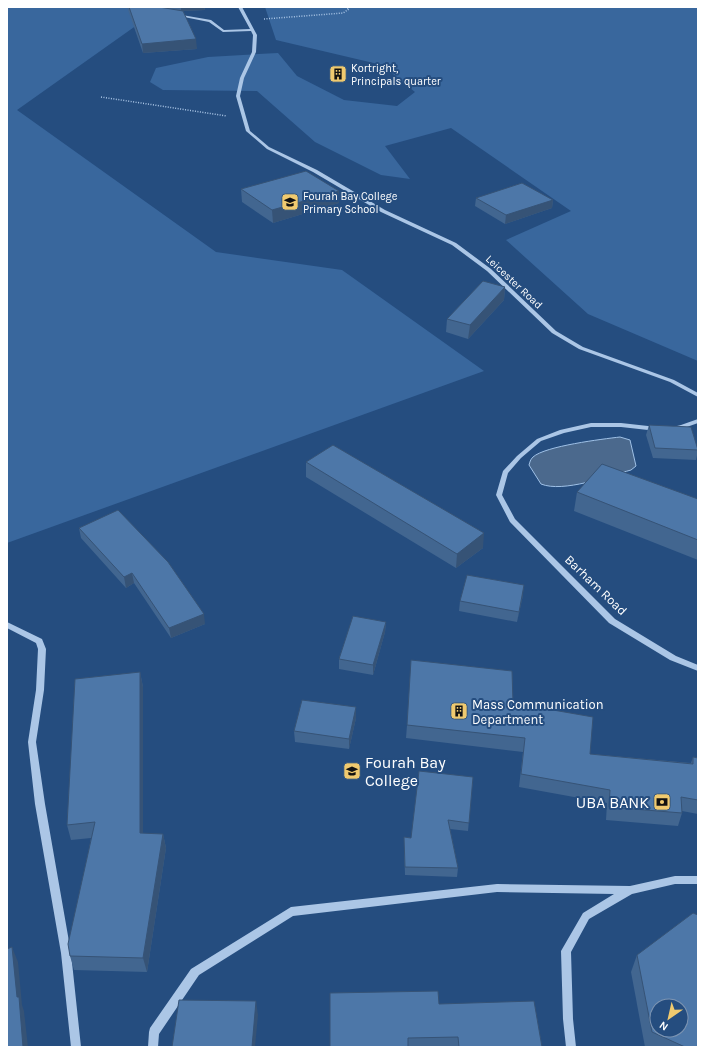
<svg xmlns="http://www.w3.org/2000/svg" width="705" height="1054" font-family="Karla,sans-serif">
<rect width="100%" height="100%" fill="#254d7f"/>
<!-- green -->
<g fill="#39679d">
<path d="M7,7H131L137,25L17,110L216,252L342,270L484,371L7,543Z"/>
<path d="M265,7H698V361L588,314L506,240L571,211L451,128L385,146L410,179L381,175L315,142L257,91L163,90L150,82L156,68L208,57L278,53L297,76L344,100L397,106L415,92L382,65L276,40Z"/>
</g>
<!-- water -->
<path fill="#4b698d" stroke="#9fc1e7" d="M620,437L630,440L636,466L631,470C609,476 563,493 541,484L529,465C530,462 530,460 533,457C545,446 603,439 620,437Z"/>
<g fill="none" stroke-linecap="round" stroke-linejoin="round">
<!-- path -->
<g stroke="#abc6e6" stroke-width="1.5" stroke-dasharray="1 1.5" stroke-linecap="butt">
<path d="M264,19L343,13L349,9L346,7"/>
<path d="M101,97L227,116"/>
</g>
<!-- minor -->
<g fill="#abc6e6" fill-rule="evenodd">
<path d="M238,7H242L257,35L256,52L244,78L240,96L250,131L269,147L317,170L385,210L456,243L491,269L556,331L583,347L674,380L698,393V397L670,382L579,349L552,333L487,271L452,245L381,212L313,172L267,149L246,131L236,96L240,78L252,52L253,35L251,31L223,32L209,22L174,15L176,14L211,20L224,30L250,29Z"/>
<path d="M698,419V423L684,428L675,430L672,428L673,427L681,425Z"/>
<path d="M591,423H621L657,427L660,429L657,431L621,427H591L564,433L541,441L521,458L508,473L502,495L515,519L615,619L676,656L698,665V671L670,660L609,623L510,522L496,495L503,471L517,456L537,439L560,430Z"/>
<path d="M7,622L42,639L46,649L44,690L36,742L45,804L71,953L81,1047H71L61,953L35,804L28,742L36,690L38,649L36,643L7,628Z"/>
<path d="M675,876H698V884H675L632,894L589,919L571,952L573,1019L576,1047H566L563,1019L561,951L583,913L614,894L497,892L293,916L199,975L159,1034L158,1047H148L149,1032L150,1028L191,969L291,907L497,884L630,886Z"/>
</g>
</g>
<!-- wall -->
<g fill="#426690">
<path d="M127,7H204L205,10L183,11L197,49L143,53Z"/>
<path d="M241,189L339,191V203L273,223L242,202Z"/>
<path d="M476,198L553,200L552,208L505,224L475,206Z"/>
<path d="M505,287L504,300L468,339L446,332L447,319Z"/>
<path d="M649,425L698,448V451L696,460L653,458L646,435Z"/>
<path d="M306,462L483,548L456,568L306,477Z"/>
<path d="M577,492L698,499V560L574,511Z"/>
<path d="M79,528L205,624L171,638L134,583L126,588L81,538Z"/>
<path d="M523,595L517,622L459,611L460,601Z"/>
<path d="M386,622L385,632L373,675L339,669V659Z"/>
<path d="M140,672L143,687V834H163L166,848L147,972L74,970L70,956L91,838L71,840L67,825Z"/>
<path d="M513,703L590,754L691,763L693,757L698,758V814L682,811V813L678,826L606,820L607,803L519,787L523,752L406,738L407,725Z"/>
<path d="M356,718L349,749L295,742L294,731Z"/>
<path d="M473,777L468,831L450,829L458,868L457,877L405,875L404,845V837L411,838Z"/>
<path d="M637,955L698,1047H645L631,972Z"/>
<path d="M439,1004L542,1047H330Z"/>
</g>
<!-- shaded-wall -->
<g fill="#365376">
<path d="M181,7H204L205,10L181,11Z"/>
<path d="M196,39L197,49L143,53L142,44Z"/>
<path d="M339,191V203L273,223L272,210Z"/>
<path d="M553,200L552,208L505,224L506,215Z"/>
<path d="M505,287L504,300L468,339L470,325Z"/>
<path d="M484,533L483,548L456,568L457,554Z"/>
<path d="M132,573L134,583L126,588L124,577Z"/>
<path d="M524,585L523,595L517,622L519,612Z"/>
<path d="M204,614L205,624L171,638L169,628Z"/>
<path d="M386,622L385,632L373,675V665Z"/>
<path d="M140,672L143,687V848L140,833Z"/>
<path d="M356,707V718L349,749V739Z"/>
<path d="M163,834L166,848L147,972L143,958Z"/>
<path d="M12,947L18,962L22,1005L24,1011L28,1047H23L17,997Z"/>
<path d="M256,1001L258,1015L255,1047H252Z"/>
</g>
<!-- building -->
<g fill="#4d77a8" stroke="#365376" fill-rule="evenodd">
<path d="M129,7H159L183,11L196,39L142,44Z"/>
<path d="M306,171L339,191L272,210L241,189Z"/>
<path d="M522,183L553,200L506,215L476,198Z"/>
<path d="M483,281L505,287L470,325L447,319Z"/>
<path d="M649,425L691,427L698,450L655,448Z"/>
<path d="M333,445L484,533L457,554L306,462Z"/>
<path d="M602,464L698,499V540L577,492Z"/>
<path d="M118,510L168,562L204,614L169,628L132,573L124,577L79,528Z"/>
<path d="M467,575L524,585L519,612L460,601Z"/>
<path d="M353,616L386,622L373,665L339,659Z"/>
<path d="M411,660L512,671L513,703L593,717L590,754L693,764V757L698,758V800L681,797L682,813L609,807L610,790L521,774L525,738L407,725Z"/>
<path d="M140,672V833L163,834L143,958L70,956L68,944L95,822L67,825L75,679Z"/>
<path d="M302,700L356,707L349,739L294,731Z"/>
<path d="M419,771L473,777L469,823L448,820L458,868L405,867L404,837L411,838Z"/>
<path d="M693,913L698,915V1047H685L652,1032L637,955ZM657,1006H681V1030H657Z"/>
<path d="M12,947L17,997H19L23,1047H7V949Z"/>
<path d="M438,991L439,1004L534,1001L542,1047H459L458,1037L408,1038V1047H330V993Z"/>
<path d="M179,1000L256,1001L252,1047H172Z"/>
</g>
<!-- icons -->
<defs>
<symbol id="building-square" viewBox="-11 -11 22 22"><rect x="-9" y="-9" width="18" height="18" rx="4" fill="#f0ca6f" stroke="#254d7f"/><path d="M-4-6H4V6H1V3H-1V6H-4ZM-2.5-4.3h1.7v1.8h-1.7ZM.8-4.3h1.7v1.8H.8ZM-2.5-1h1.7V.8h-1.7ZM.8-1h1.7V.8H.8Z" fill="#111"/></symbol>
<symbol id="school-square" viewBox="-11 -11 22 22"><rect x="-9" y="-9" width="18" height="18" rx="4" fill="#f0ca6f" stroke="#254d7f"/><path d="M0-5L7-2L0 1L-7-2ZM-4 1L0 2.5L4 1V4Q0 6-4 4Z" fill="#111"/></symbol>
<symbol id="university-square" viewBox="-11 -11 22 22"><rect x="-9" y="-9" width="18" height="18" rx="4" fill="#f0ca6f" stroke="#254d7f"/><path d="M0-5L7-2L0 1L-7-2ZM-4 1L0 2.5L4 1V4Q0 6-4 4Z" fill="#111"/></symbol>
<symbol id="bank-square" viewBox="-11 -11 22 22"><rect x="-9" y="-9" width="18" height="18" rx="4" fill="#f0ca6f" stroke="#254d7f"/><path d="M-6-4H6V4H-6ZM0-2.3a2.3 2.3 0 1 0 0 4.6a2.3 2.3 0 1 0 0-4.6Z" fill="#111"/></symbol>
</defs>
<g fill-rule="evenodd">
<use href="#building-square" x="328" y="64" width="20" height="20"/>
<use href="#school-square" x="280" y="192" width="20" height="20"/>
<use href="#building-square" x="449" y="701" width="20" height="20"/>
<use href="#university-square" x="342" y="761" width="20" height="20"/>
<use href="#bank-square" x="652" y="792" width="20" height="20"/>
</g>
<g text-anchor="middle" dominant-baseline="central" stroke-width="4" stroke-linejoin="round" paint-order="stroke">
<!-- far-poi labels -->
<g font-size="11" fill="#fff" stroke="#254d7f" text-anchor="start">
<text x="351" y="68">Kortright,<tspan x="351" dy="13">Principals quarter</tspan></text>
<text x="303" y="196">Fourah Bay College<tspan x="303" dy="13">Primary School</tspan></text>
</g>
<!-- far-street labels -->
<g font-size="11" fill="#fff" stroke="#254d7f">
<text transform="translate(514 282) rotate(43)">Leicester Road</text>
</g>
<!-- street labels -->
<g font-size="13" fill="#fff" stroke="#254d7f">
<text transform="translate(596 585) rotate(44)">Barham Road</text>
</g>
<!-- poi labels -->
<g font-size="13" fill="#fff" stroke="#254d7f" text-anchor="start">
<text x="472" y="704">Mass Communication<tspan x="472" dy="15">Department</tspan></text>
</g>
<!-- near-poi labels -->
<g font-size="16" fill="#fff" stroke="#254d7f" text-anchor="start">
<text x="365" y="762">Fourah Bay<tspan x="365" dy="18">College</tspan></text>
<text x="649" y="802" text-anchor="end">UBA BANK</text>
</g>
</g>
<!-- border -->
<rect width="705" height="1054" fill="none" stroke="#ffffff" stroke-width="16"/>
<!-- north arrow -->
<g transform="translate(669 1018) rotate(214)"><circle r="19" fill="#254d7f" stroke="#7c94b2"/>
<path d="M0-3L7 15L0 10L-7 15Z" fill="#f0ca6f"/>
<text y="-6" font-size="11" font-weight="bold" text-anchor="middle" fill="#ffffff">N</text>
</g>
</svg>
